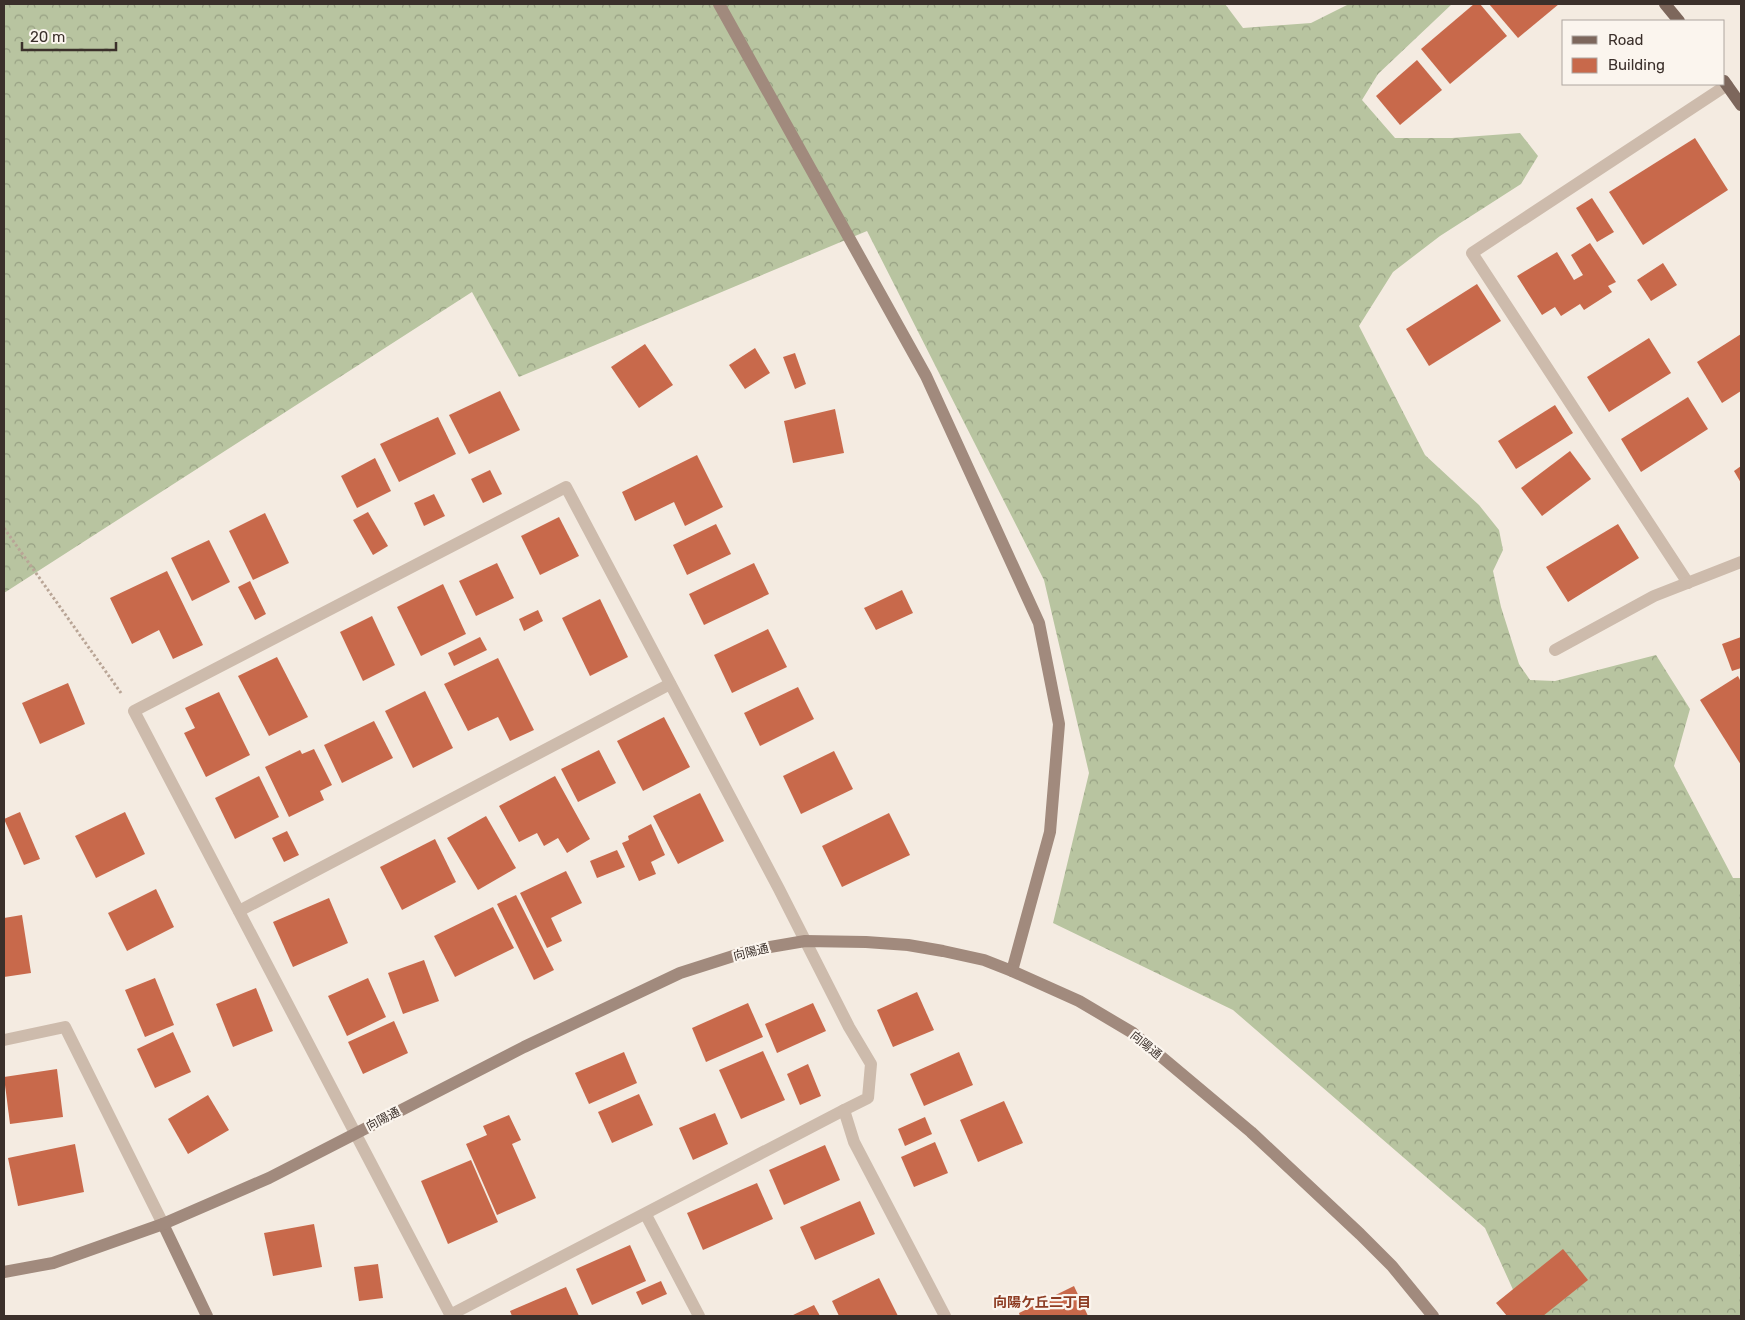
<svg xmlns="http://www.w3.org/2000/svg" width="1745" height="1320" font-family="Rubik,'Noto Sans JP',sans-serif">
<defs>
<pattern id="forest-crowns" width="20" height="18" patternUnits="userSpaceOnUse" patternTransform="scale(1.25)"><rect width="20" height="18" fill="#b8c4a0"/><path d="M2 6a3 3 0 1 1 6 0M12 15a3 3 0 1 1 6 0" fill="none" stroke="#97a083"/></pattern>
</defs>
<rect width="100%" height="100%" fill="#f4ebe1"/>
<!-- forest -->
<path fill="url(#forest-crowns)" d="M4,4H1225L1243,28L1311,23L1349,4H1452L1378,74L1362,100L1395,138H1452L1520,133L1538,156L1521,184L1440,236L1393,272L1359,326L1425,455L1479,505L1499,530L1503,550L1493,571L1501,607L1519,664L1530,680L1555,681L1656,655L1690,709L1674,766L1733,878H1741V1316H1525L1485,1228L1233,1010L1053,923L1089,773L1044,580L867,231L519,377L472,292L4,593Z"/>
<!-- building -->
<g fill="#c8694b">
<path d="M1474,4H1480L1507,36L1450,84L1421,49Z"/>
<path d="M1489,4H1559L1518,38Z"/>
<path d="M1417,60L1442,90L1400,125L1376,96Z"/>
<path d="M1695,138L1728,190L1643,245L1609,192Z"/>
<path d="M1592,198L1614,232L1597,242L1576,208Z"/>
<path d="M1590,243L1616,282L1608,286L1612,292L1584,310L1580,304L1561,316L1555,307L1542,315L1517,276L1557,252L1574,280L1583,275L1571,255Z"/>
<path d="M1663,263L1677,285L1651,301L1637,280Z"/>
<path d="M1477,284L1501,321L1429,366L1406,329Z"/>
<path d="M1741,334V391L1722,403L1697,362Z"/>
<path d="M1649,338L1671,373L1609,412L1587,377Z"/>
<path d="M645,344L673,385L639,408L611,367Z"/>
<path d="M755,348L770,373L745,389L729,365Z"/>
<path d="M795,353L806,384L795,389L783,357Z"/>
<path d="M500,391L520,430L469,454L449,415Z"/>
<path d="M1688,397L1708,429L1641,472L1621,439Z"/>
<path d="M1555,405L1573,433L1516,469L1498,441Z"/>
<path d="M835,409L844,453L793,463L784,421Z"/>
<path d="M438,417L456,454L399,482L380,444Z"/>
<path d="M1570,451L1591,479L1542,516L1521,488Z"/>
<path d="M697,455L723,507L685,526L674,502L635,521L622,492Z"/>
<path d="M375,458L391,491L357,508L341,476Z"/>
<path d="M1741,466V483L1734,471Z"/>
<path d="M490,470L502,494L483,503L471,479Z"/>
<path d="M434,494L445,516L424,526L414,503Z"/>
<path d="M368,512L388,546L373,555L353,520Z"/>
<path d="M265,513L289,563L253,580L229,531Z"/>
<path d="M559,517L579,556L540,575L521,536Z"/>
<path d="M716,524L731,554L687,575L673,545Z"/>
<path d="M1618,524L1639,558L1568,602L1546,567Z"/>
<path d="M209,540L230,582L192,601L171,558Z"/>
<path d="M497,563L514,598L476,616L459,581Z"/>
<path d="M754,563L769,594L704,625L689,594Z"/>
<path d="M167,571L203,645L173,659L159,630L132,644L110,598Z"/>
<path d="M250,581L266,614L255,620L238,587Z"/>
<path d="M443,584L466,634L421,656L397,607Z"/>
<path d="M902,590L913,613L876,630L864,608Z"/>
<path d="M600,599L628,657L590,676L562,618Z"/>
<path d="M538,610L543,621L524,631L519,619Z"/>
<path d="M372,616L395,665L363,681L340,632Z"/>
<path d="M768,629L787,667L732,693L714,655Z"/>
<path d="M480,637L487,650L454,666L448,653Z"/>
<path d="M1741,637V668L1732,671L1722,644Z"/>
<path d="M277,657L308,717L269,736L238,676Z"/>
<path d="M498,658L534,730L510,741L498,717L468,731L444,684Z"/>
<path d="M1738,676L1741,682V765L1700,700Z"/>
<path d="M68,683L85,724L40,744L22,703Z"/>
<path d="M798,687L814,719L760,746L744,713Z"/>
<path d="M425,691L453,748L413,768L385,711Z"/>
<path d="M219,692L250,755L206,777L184,733L195,728L185,708Z"/>
<path d="M664,717L690,767L643,791L617,741Z"/>
<path d="M374,721L393,758L342,783L324,745Z"/>
<path d="M314,749L332,785L320,791L324,800L289,817L265,767L300,750L302,754Z"/>
<path d="M599,750L616,783L578,802L561,769Z"/>
<path d="M834,751L853,789L801,814L783,776Z"/>
<path d="M259,776L279,817L235,839L215,798Z"/>
<path d="M555,776L590,839L567,853L558,838L544,846L537,833L519,842L499,806Z"/>
<path d="M700,793L724,841L678,864L653,816Z"/>
<path d="M20,812L40,859L24,865L4,819Z"/>
<path d="M125,812L145,854L96,878L75,836Z"/>
<path d="M889,813L910,855L842,887L822,846Z"/>
<path d="M486,816L516,868L478,890L447,838Z"/>
<path d="M651,824L665,855L651,862L656,874L639,881L622,843L629,840L628,836Z"/>
<path d="M287,831L299,855L284,862L272,838Z"/>
<path d="M435,839L456,882L402,910L380,867Z"/>
<path d="M617,850L625,867L597,878L590,861Z"/>
<path d="M566,871L582,903L551,918L562,941L547,948L520,893Z"/>
<path d="M156,889L174,927L127,951L108,913Z"/>
<path d="M516,895L554,970L534,980L497,904Z"/>
<path d="M329,898L348,943L293,967L273,922Z"/>
<path d="M493,907L514,948L455,977L434,936Z"/>
<path d="M22,915L31,973L4,977V918Z"/>
<path d="M424,960L439,1001L403,1014L388,973Z"/>
<path d="M155,978L174,1025L145,1037L125,990Z"/>
<path d="M368,978L386,1017L347,1036L328,996Z"/>
<path d="M256,988L273,1031L233,1047L216,1004Z"/>
<path d="M917,992L934,1030L893,1047L877,1010Z"/>
<path d="M748,1003L763,1037L706,1062L692,1028Z"/>
<path d="M813,1003L826,1031L777,1053L765,1024Z"/>
<path d="M394,1021L408,1053L363,1074L348,1042Z"/>
<path d="M173,1032L191,1072L155,1088L137,1049Z"/>
<path d="M763,1051L785,1100L741,1119L719,1070Z"/>
<path d="M624,1052L637,1083L589,1104L575,1073Z"/>
<path d="M959,1052L973,1085L924,1106L910,1074Z"/>
<path d="M808,1064L821,1096L800,1105L787,1074Z"/>
<path d="M57,1069L63,1117L10,1124L4,1077Z"/>
<path d="M639,1094L653,1125L612,1143L598,1112Z"/>
<path d="M208,1095L229,1130L188,1154L168,1119Z"/>
<path d="M1004,1101L1023,1143L978,1162L960,1120Z"/>
<path d="M715,1113L728,1144L693,1160L679,1128Z"/>
<path d="M509,1115L521,1140L512,1144L536,1198L497,1215L466,1144L487,1135L483,1126Z"/>
<path d="M925,1117L932,1134L905,1146L898,1129Z"/>
<path d="M935,1142L948,1173L914,1187L901,1157Z"/>
<path d="M75,1144L84,1192L18,1206L8,1158Z"/>
<path d="M825,1145L840,1180L784,1205L769,1170Z"/>
<path d="M471,1160L498,1222L448,1244L421,1181Z"/>
<path d="M757,1183L773,1219L703,1250L687,1213Z"/>
<path d="M860,1201L875,1234L815,1260L800,1227Z"/>
<path d="M314,1224L322,1267L273,1276L264,1233Z"/>
<path d="M630,1245L646,1281L592,1305L576,1269Z"/>
<path d="M1563,1249L1588,1280L1543,1316H1507L1496,1303Z"/>
<path d="M378,1264L383,1298L359,1301L354,1267Z"/>
<path d="M879,1278L898,1316H839L832,1301Z"/>
<path d="M661,1281L667,1294L642,1305L636,1292Z"/>
<path d="M1074,1286L1088,1316H1020L1019,1313Z"/>
<path d="M566,1287L579,1316H512L510,1311Z"/>
<path d="M814,1305L820,1316H791Z"/>
</g>
<g fill="none" stroke-linecap="round" stroke-linejoin="round">
<!-- path -->
<path stroke="#b9a596" stroke-width="3" stroke-dasharray="2.5 2.5" stroke-linecap="butt" d="M4,528L121,693"/>
<!-- street -->
<g stroke="#cdbbac" stroke-width="12">
<path d="M1688,583L1472,253L1727,85"/>
<path d="M1555,650L1654,596L1741,562"/>
<path d="M239,911L670,684"/>
<path d="M4,1040L65,1027L163,1224"/>
<path d="M646,1215L699,1316"/>
<path d="M450,1315L844,1110"/>
<path d="M451,1316L134,711L566,487L779,889L849,1027L871,1064L868,1098L844,1110L854,1142L945,1316"/>
</g>
<!-- secondary -->
<g stroke="#a18a7d" stroke-width="12">
<path d="M719,4L926,376L1039,623L1059,724L1050,832L1012,971"/>
<path d="M163,1224L207,1316"/>
<path d="M4,1272L53,1263L163,1224L269,1178L524,1047L680,973L752,950L805,941L866,942L908,945L943,951L984,960L1012,971L1079,1001L1133,1033L1251,1132L1360,1234L1392,1266L1433,1316"/>
</g>
<!-- primary -->
<g stroke="#7d675c" stroke-width="12">
<path d="M1665,4L1679,21"/>
<path d="M1724,81L1741,105"/>
</g>
</g>
<g text-anchor="middle" dominant-baseline="central" stroke-width="4.5" stroke-linejoin="round" paint-order="stroke">
<!-- street labels -->
<g font-size="12" fill="#3b302b" stroke="#fbf5ee">
<text transform="translate(751 952) rotate(-14)">向陽通</text>
<text transform="translate(1146 1045) rotate(39)">向陽通</text>
<text transform="translate(383 1119) rotate(-27)">向陽通</text>
</g>
<!-- neighbourhood labels -->
<g font-size="14" font-weight="bold" fill="#8c3b22" stroke="#fbf5ee">
<text x="1042" y="1302">向陽ケ丘二丁目</text>
</g>
</g>
<!-- border -->
<rect width="1745" height="1320" fill="none" stroke="#3b302b" stroke-width="10"/>
<!-- legend -->
<rect x="1562" y="20" width="162" height="65" fill="#fbf5ee" stroke="#aea6a0"/>
<rect x="1572" y="36" width="25" height="8" fill="#7d675c" stroke="#aea6a0"/>
<text x="1608" y="45" font-size="15" fill="#3b302b">Road</text>
<rect x="1572" y="58" width="25" height="15" fill="#c8694b" stroke="#aea6a0"/>
<text x="1608" y="70" font-size="15" fill="#3b302b">Building</text>
<!-- scale -->
<path d="M22 42v8h94v-8" fill="none" stroke="#3b302b" stroke-width="2.5"/>
<text x="30" y="42" font-size="15" fill="#3b302b" stroke="#fbf5ee" stroke-width="4" paint-order="stroke">20 m</text>
</svg>
